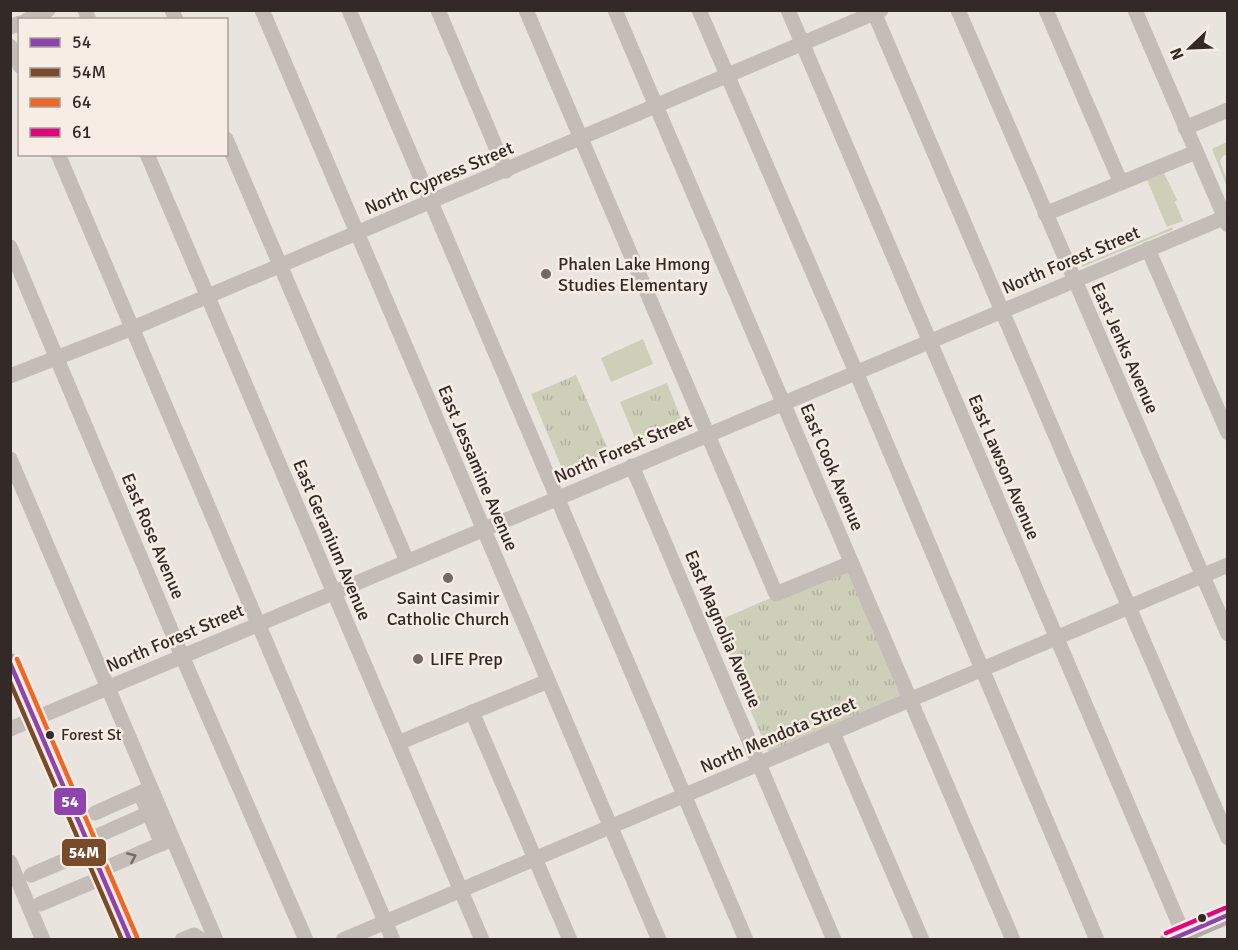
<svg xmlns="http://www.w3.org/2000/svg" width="1238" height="950" font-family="Signika,sans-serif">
<defs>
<pattern id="park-tufts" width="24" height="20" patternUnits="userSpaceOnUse" patternTransform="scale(1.5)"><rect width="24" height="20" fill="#cdcfb9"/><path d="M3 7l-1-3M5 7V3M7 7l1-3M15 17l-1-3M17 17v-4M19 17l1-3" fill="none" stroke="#b0b29f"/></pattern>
</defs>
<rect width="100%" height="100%" fill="#eae4de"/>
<!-- grass -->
<g fill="#cdcfb9">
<path d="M1227,142V154L1223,156L1220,161L1227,180V187L1212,149Z"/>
<path d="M1164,173L1177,200L1175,202L1183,221L1167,227L1147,180Z"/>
<path d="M1173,227L1172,230L1082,267V265Z"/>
<path d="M643,339L653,364L611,382L601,358Z"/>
</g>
<!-- park -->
<g fill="url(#park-tufts)">
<path d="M576,375L609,452L563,471L531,394Z"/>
<path d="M667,383L683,424L637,443L620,402Z"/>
<path d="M851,563L911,700L771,758L713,623Z"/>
</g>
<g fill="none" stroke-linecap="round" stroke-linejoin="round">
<!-- minor -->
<g stroke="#c3bcb7" stroke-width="15">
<path d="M85,10L89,20"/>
<path d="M172,10L176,20"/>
<path d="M262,10L659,940"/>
<path d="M349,10L746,940"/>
<path d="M438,10L506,171"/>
<path d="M526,10L776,594L851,563"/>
<path d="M615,10L1013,940"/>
<path d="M699,10L856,372L1097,940"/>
<path d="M788,10L1186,940"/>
<path d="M873,10L1228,838"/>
<path d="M958,10L1228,634"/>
<path d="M1046,10L1121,183"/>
<path d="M1135,10L1228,225"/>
<path d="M27,20L48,10"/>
<path d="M10,27L20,23"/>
<path d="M10,46L20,66"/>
<path d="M1185,128L1228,110"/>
<path d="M226,139L407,561"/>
<path d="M58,154L393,940"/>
<path d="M147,154L482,940"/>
<path d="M1045,214L1196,152"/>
<path d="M10,247L182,656L306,940"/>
<path d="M1148,249L1228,433"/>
<path d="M10,376L133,328L881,10"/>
<path d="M10,459L216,940"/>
<path d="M632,466L834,940"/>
<path d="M472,712L570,940"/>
<path d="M10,729L1228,216"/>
<path d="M833,733L922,940"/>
<path d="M398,743L548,681"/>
<path d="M140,793L162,844"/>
<path d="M95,813L151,788"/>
<path d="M88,840L149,813"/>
<path d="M10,862L43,940"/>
<path d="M101,870L172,839"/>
<path d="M31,875L92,849"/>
<path d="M40,904L104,877"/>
<path d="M182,940L194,935L202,940"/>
<path d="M343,940L1228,565"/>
</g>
<!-- major -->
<g stroke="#b1aaa7" stroke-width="18">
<path d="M10,662L130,940"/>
<path d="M1169,940L1228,915"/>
</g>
<defs>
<g id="bus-1">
<path d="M10,663L130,940"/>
<path d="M1170,940L1228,915"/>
</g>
<path id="bus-2" d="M10,682L122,940"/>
<path id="bus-3" d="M17,659L137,937"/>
<path id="bus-4" d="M1166,933L1225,908"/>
</defs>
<!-- bus-1 casing -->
<use href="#bus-1" stroke="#f7ede5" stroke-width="9"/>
<!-- bus-2 casing -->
<use href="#bus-2" stroke="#f7ede5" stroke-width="9"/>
<!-- bus-3 casing -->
<use href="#bus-3" stroke="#f7ede5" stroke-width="9"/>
<!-- bus-4 casing -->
<use href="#bus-4" stroke="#f7ede5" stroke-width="9"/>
<!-- bus-1 -->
<use href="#bus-1" stroke="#8e44ad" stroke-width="4.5"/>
<!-- bus-2 -->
<use href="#bus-2" stroke="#7a4b2a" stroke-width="4.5"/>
<!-- bus-3 -->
<use href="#bus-3" stroke="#f26522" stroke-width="4.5"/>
<!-- bus-4 -->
<use href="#bus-4" stroke="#e5007d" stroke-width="4.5"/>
</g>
<!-- one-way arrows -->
<defs><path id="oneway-chevron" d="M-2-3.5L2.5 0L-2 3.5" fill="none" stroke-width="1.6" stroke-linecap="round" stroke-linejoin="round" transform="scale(1.5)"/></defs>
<use stroke="#746b68" href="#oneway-chevron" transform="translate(132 857) rotate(-24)"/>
<!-- markers -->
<g fill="#736a67" stroke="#f7ede5" stroke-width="2">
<circle cx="546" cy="274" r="6"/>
<circle cx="448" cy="578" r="6"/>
<circle cx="418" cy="659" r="6"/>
</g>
<g fill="#332927" stroke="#f7ede5" stroke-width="2">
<circle cx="50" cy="735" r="5"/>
<circle cx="1202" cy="918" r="5"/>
</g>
<g text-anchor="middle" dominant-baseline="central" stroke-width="5" stroke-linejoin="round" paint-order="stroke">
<!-- bus labels -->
<g font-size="16" fill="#332927" stroke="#f7ede5" text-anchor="start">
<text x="61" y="735">Forest St</text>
</g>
<!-- street labels -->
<g font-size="18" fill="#332927" stroke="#f7ede5">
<text transform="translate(439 178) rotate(-23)">North Cypress Street</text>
<text transform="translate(1071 260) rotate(-23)">North Forest Street</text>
<text transform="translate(1125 348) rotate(66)">East Jenks Avenue</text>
<text transform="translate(623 449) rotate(-23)">North Forest Street</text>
<text transform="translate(832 467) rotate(67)">East Cook Avenue</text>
<text transform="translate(1004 467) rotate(67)">East Lawson Avenue</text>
<text transform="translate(478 468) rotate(67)">East Jessamine Avenue</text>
<text transform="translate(153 536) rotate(67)">East Rose Avenue</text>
<text transform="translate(332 540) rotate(67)">East Geranium Avenue</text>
<text transform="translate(723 629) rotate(67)">East Magnolia Avenue</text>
<text transform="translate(175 638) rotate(-23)">North Forest Street</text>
<text transform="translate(778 735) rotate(-23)">North Mendota Street</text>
</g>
<!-- poi labels -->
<g font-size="18" fill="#332927" stroke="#f7ede5" text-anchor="start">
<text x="558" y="264">Phalen Lake Hmong<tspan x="558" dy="21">Studies Elementary</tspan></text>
<text x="448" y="598" text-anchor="middle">Saint Casimir<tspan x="448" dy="21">Catholic Church</tspan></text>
<text x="430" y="659">LIFE Prep</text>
</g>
</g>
<g stroke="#f7ede5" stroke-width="2">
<rect x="53" y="787" width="34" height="29" rx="6" fill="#8e44ad"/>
<rect x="61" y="838" width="46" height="29" rx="6" fill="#7a4b2a"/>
</g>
<g font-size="16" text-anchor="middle" font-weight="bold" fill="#fff">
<text x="70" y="807">54</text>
<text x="84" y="858">54M</text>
</g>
<!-- border -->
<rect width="1238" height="950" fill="none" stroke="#332927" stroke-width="24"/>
<!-- legend -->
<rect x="18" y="18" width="210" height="138" fill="#f7ede5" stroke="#a99f99" stroke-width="1.5"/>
<rect x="30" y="38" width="30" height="9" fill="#8e44ad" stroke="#a99f99" stroke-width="1.5"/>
<text x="72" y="48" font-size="18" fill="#332927">54</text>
<rect x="30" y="68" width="30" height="9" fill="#7a4b2a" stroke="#a99f99" stroke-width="1.5"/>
<text x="72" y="78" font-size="18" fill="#332927">54M</text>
<rect x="30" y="98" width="30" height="9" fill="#f26522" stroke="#a99f99" stroke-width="1.5"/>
<text x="72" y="108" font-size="18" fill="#332927">64</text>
<rect x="30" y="128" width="30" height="9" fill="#e5007d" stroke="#a99f99" stroke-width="1.5"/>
<text x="72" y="138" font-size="18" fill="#332927">61</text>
<!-- north arrow -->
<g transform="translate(1190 48) rotate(247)" stroke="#f7ede5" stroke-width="4.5" paint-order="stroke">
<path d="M0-4.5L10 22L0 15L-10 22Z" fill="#332927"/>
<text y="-9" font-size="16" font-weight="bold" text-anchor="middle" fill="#332927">N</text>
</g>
</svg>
